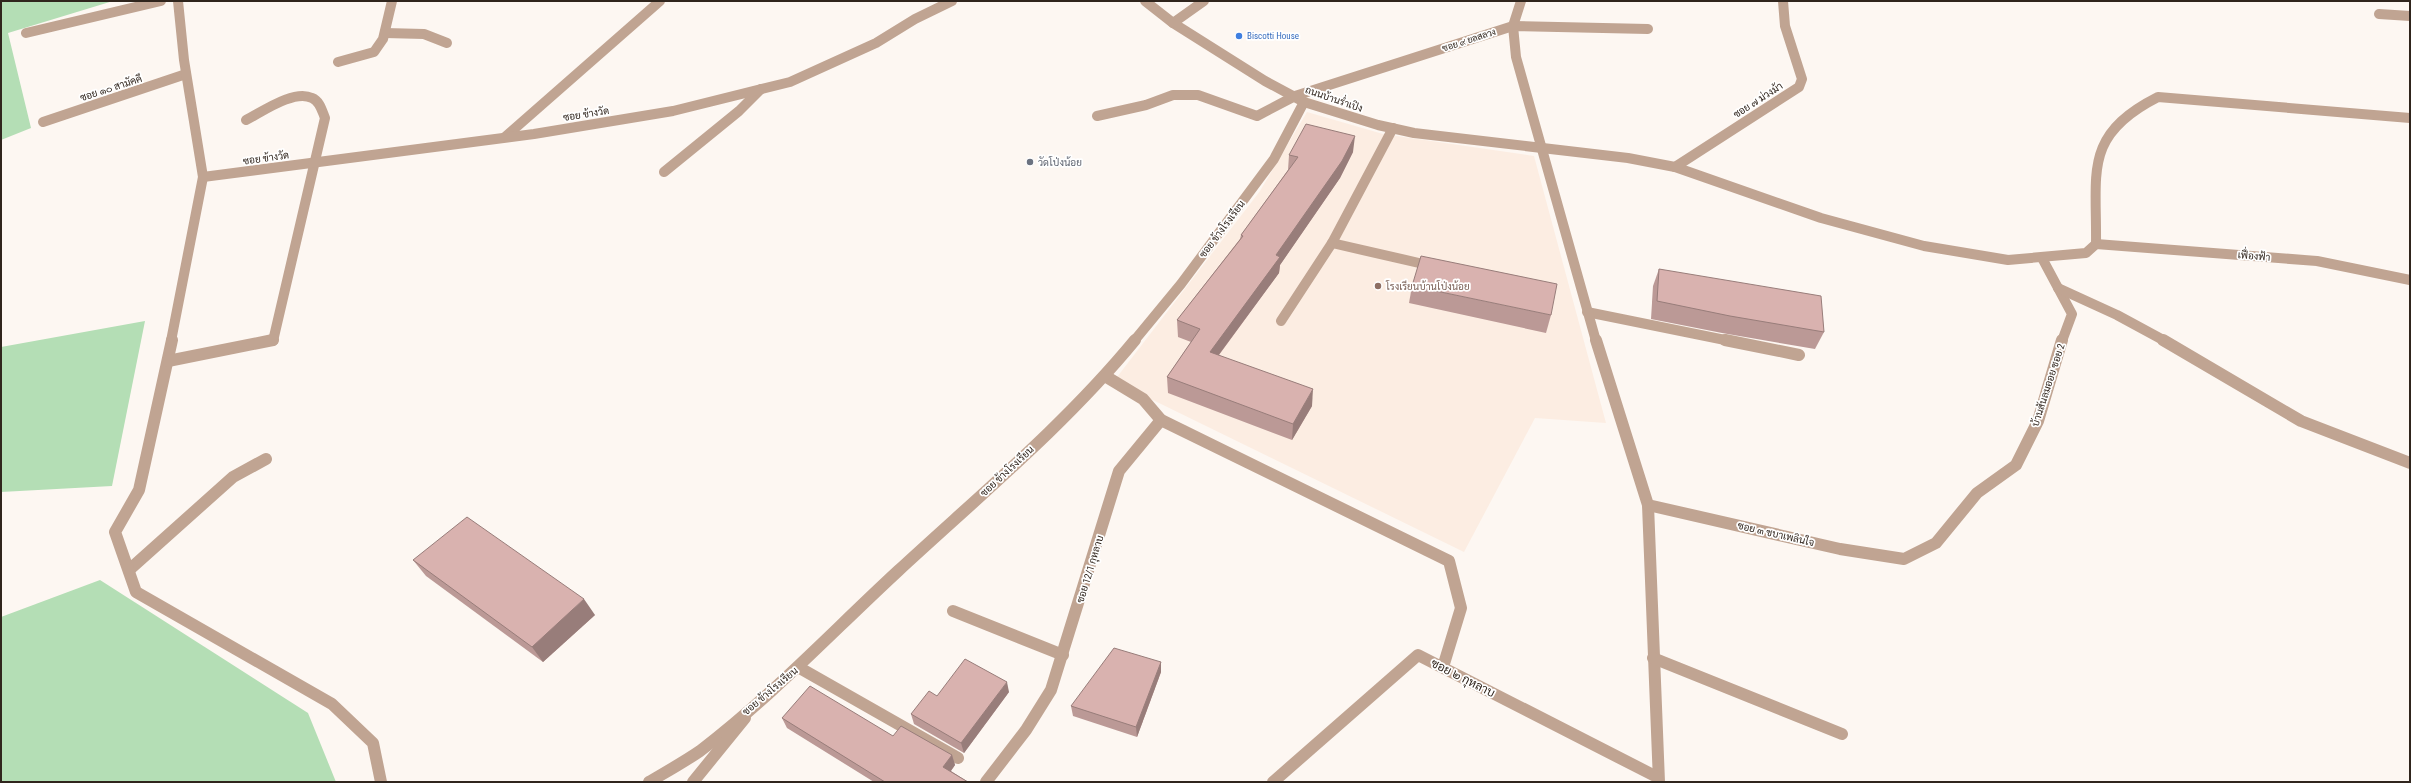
<svg xmlns="http://www.w3.org/2000/svg" width="2411" height="783" font-family="'Roboto Condensed',Sarabun,sans-serif">
<rect width="100%" height="100%" fill="#fdf7f2"/>
<!-- built -->
<path fill="#fcede2" d="M1307,112L1383,134L1534,156L1606,423L1535,418L1464,552L1114,381L1260,191Z"/>
<!-- green -->
<g fill="#b4deb5">
<path d="M1,1H113L8,33L31,128L1,140Z"/>
<path d="M145,321L112,486L1,492V347Z"/>
<path d="M100,580L308,713L336,782H1V617Z"/>
</g>
<g fill="none" stroke-linecap="round" stroke-linejoin="round">
<!-- service-far1 -->
<g stroke="#c0a492" stroke-width="10">
<path d="M1097,116L1146,105L1173,95H1198L1257,116L1295,96"/>
<path d="M1393,128L1332,243L1432,266"/>
<path d="M1587,312L1730,341"/>
<path d="M1281,321L1332,243"/>
</g>
<!-- service -->
<g stroke="#c0a492" stroke-width="12">
<path d="M1725,340L1799,355"/>
<path d="M129,570L233,477L266,459"/>
<path d="M798,667L958,758"/>
</g>
<!-- minor-far1 -->
<g stroke="#c0a492" stroke-width="10">
<path d="M1145,1L1173,23L1265,81L1304,102L1378,125L1414,133L1628,158L1675,167L1821,218L1924,246L2008,260L2086,253L2096,244C2097,172 2083,135 2158,97L2410,118"/>
<path d="M1521,1L1513,26L1516,57L1596,341"/>
<path d="M2379,14L2410,16"/>
<path d="M1173,23L1204,1"/>
<path d="M26,33L161,1"/>
<path d="M385,33L424,34L447,43"/>
<path d="M338,62L374,52L383,39L392,1"/>
<path d="M1295,96L1513,26L1648,29"/>
<path d="M246,120C262,112 294,89 312,98C320,101 322,111 325,118L273,341"/>
<path d="M43,122L186,74"/>
<path d="M505,137L660,1"/>
<path d="M1675,167L1799,87L1802,79L1785,26L1783,1"/>
<path d="M664,172L739,111L761,89"/>
<path d="M203,177L534,134L673,111L790,82L876,43L915,19L952,1"/>
<path d="M2096,244L2317,261L2410,280"/>
<path d="M2042,258L2072,314L2062,341"/>
<path d="M2058,288L2117,315L2165,341"/>
<path d="M171,341L203,177L184,60L178,1"/>
<path d="M1134,341L1181,284L1274,159L1304,102"/>
</g>
<!-- minor -->
<g stroke="#c0a492" stroke-width="12">
<path d="M172,340L139,490L115,532L136,592L332,704L373,743L381,782"/>
<path d="M1596,340L1648,505L1659,782"/>
<path d="M2163,340L2301,421L2410,463"/>
<path d="M168,361L273,340"/>
<path d="M1105,376L1143,399L1161,420L1449,561L1461,608L1443,667"/>
<path d="M1648,505L1840,549L1904,559L1936,543L1977,493L2016,465L2038,421L2062,340"/>
<path d="M953,611L1063,655"/>
<path d="M1653,658L1842,734"/>
<path d="M649,782C666,772 684,762 700,751C771,697 833,631 898,571C979,496 1065,425 1135,340"/>
<path d="M693,782L745,718"/>
<path d="M986,782L1026,730L1051,690L1119,471L1161,420"/>
<path d="M1273,782L1418,655L1657,777"/>
</g>
</g>
<!-- wall -->
<g fill="#bb9996">
<path d="M1353,152L1340,178L1280,265L1279,273L1219,355L1312,406L1292,440L1168,393L1167,377L1191,342L1178,337L1177,320L1240,239L1241,235L1288,170L1289,155Z"/>
<path d="M1659,269L1824,332L1815,349L1722,333L1651,319L1653,286Z"/>
<path d="M1412,286L1551,315L1546,333L1409,303Z"/>
<path d="M413,560L595,615L543,662L426,576Z"/>
<path d="M1161,662V672L1137,737L1073,716L1071,706Z"/>
<path d="M1009,692L964,753L914,724L911,714L937,696Z"/>
<path d="M782,718L893,736L952,755L955,765L951,771L968,782H874L787,728Z"/>
</g>
<!-- shaded-wall -->
<g fill="#987d7a">
<path d="M1355,136L1353,152L1340,178L1280,265L1279,273L1209,368L1210,352L1276,255Z"/>
<path d="M1313,389L1312,406L1292,440L1293,424Z"/>
<path d="M584,599L595,615L543,662L532,647Z"/>
<path d="M1161,662V672L1137,737L1136,727Z"/>
<path d="M1007,682L1009,692L964,753L961,743Z"/>
<path d="M952,755L955,765L947,776L943,767Z"/>
</g>
<!-- building -->
<g fill="#d9b2af" stroke="#987d7a">
<path d="M1306,124L1355,136L1342,161L1276,255L1280,257L1210,352L1313,389L1293,424L1167,377L1200,329L1177,320L1243,236L1241,235L1298,157L1289,155Z"/>
<path d="M1421,256L1557,284L1551,315L1412,286Z"/>
<path d="M1659,269L1821,296L1824,332L1730,316L1657,301Z"/>
<path d="M467,517L584,599L532,647L413,560Z"/>
<path d="M1114,648L1161,662L1136,727L1071,706Z"/>
<path d="M965,659L1007,682L961,743L911,714L929,691L937,696Z"/>
<path d="M810,686L893,736L901,726L952,755L943,767L968,782H885L782,718Z"/>
</g>
<!-- markers -->
<circle fill="#3f7fe0" stroke="#fff" stroke-width="1.5" cx="1239" cy="36" r="4"/>
<circle fill="#6b7280" stroke="#fff" stroke-width="1.5" cx="1030" cy="162" r="4"/>
<circle fill="#8d6e63" stroke="#fff" stroke-width="1.5" cx="1378" cy="286" r="4"/>
<g text-anchor="middle" dominant-baseline="central" stroke-width="3.5" stroke-linejoin="round" paint-order="stroke">
<!-- far-shop labels -->
<g font-size="9" fill="#366cbe" stroke="#fff" text-anchor="start">
<text x="1247" y="36">Biscotti House</text>
</g>
<!-- far-street labels -->
<g font-size="9" fill="#30251d" stroke="#fff">
<text transform="translate(1469 40) rotate(-18)">ซอย ๙ ยลสลวง</text>
</g>
<!-- street labels -->
<g font-size="10" fill="#30251d" stroke="#fff">
<text transform="translate(111 88) rotate(-18)">ซอย ๑๐ สามัคคี</text>
<text transform="translate(1334 99) rotate(19)">ถนนบ้านร่ำเปิง</text>
<text transform="translate(1758 100) rotate(-33)">ซอย ๗ ม่วงม้า</text>
<text transform="translate(586 114) rotate(-9)">ซอย ข้างวัด</text>
<text transform="translate(266 158) rotate(-8)">ซอย ข้างวัด</text>
<text transform="translate(1222 229) rotate(-53)">ซอย ข้างโรงเรียน</text>
<text transform="translate(2254 256) rotate(5)">เฟื่องฟ้า</text>
<text transform="translate(2048 385) rotate(-72)">บ้านสันลมออย ซอย 2</text>
<text transform="translate(1007 471) rotate(-43)">ซอย ข้างโรงเรียน</text>
<text transform="translate(1776 534) rotate(13)">ซอย ๓ ชบาเพลินใจ</text>
<text transform="translate(1090 569) rotate(-73)">ซอย 12/1 กุหลาบ</text>
<text transform="translate(770 691) rotate(-40)">ซอย ข้างโรงเรียน</text>
</g>
<!-- worship labels -->
<g font-size="10" fill="#5b616d" stroke="#fff" text-anchor="start">
<text x="1038" y="162">วัดโป่งน้อย</text>
</g>
<!-- education labels -->
<g font-size="10" fill="#785e54" stroke="#fff" text-anchor="start">
<text x="1386" y="286">โรงเรียนบ้านโป่งน้อย</text>
</g>
<!-- near-street labels -->
<g font-size="12" fill="#30251d" stroke="#fff">
<text transform="translate(1463 678) rotate(27)">ซอย ๒ กุหลาบ</text>
</g>
</g>
<!-- border -->
<rect width="2411" height="783" fill="none" stroke="#30251d" stroke-width="4"/>
</svg>
